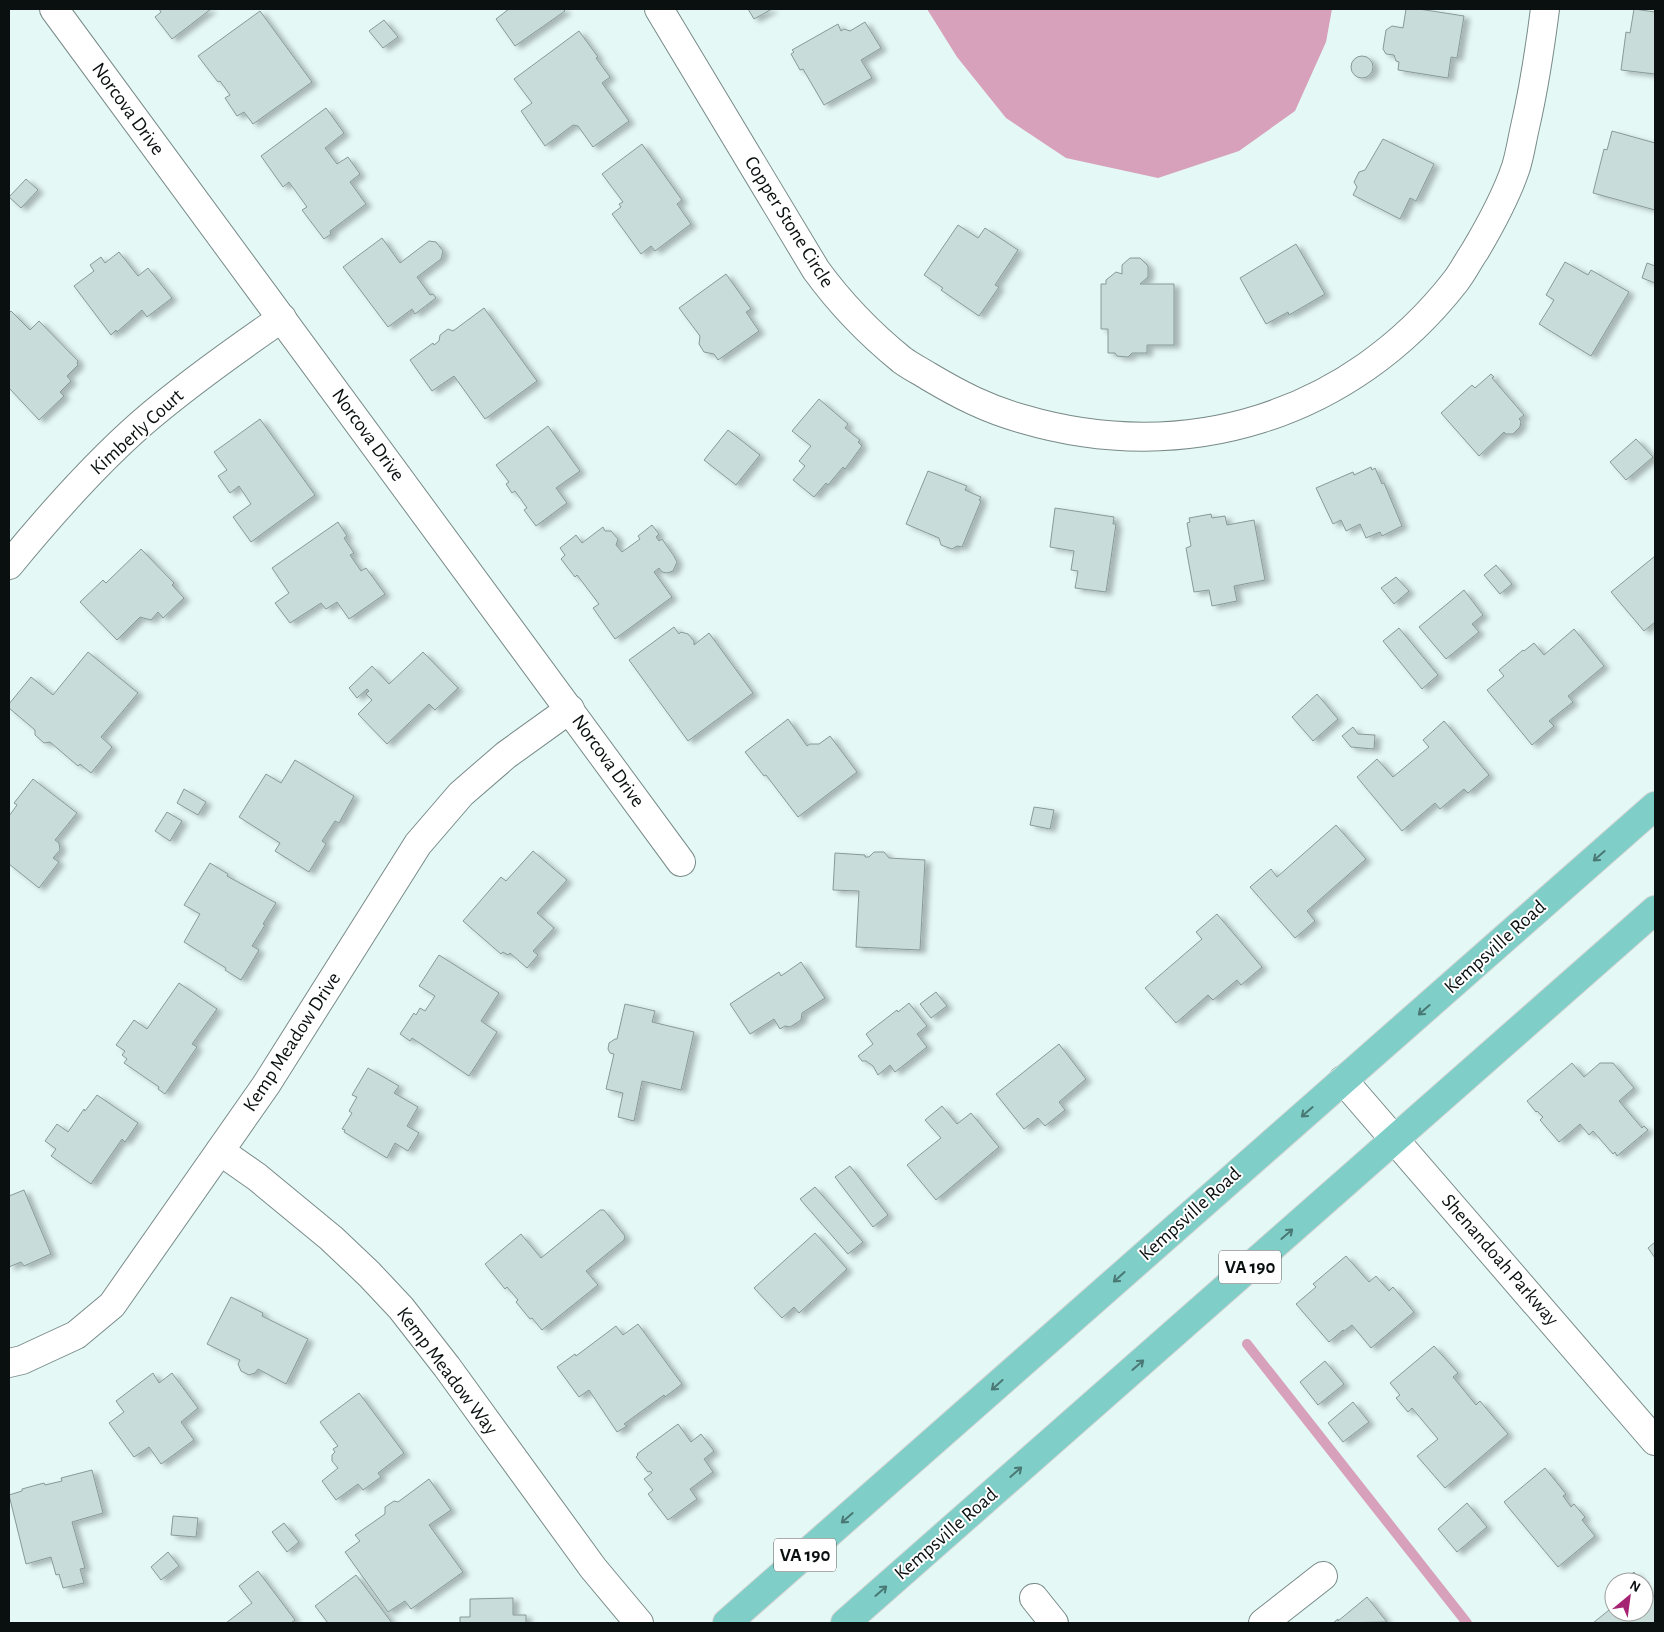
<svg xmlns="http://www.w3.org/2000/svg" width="1664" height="1632" font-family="'Alegreya Sans',sans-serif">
<defs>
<filter id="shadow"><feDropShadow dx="5.5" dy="3" stdDeviation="2.5" flood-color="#0004"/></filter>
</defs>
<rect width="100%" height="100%" fill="#e4f8f5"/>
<!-- water -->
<path fill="#d7a1bb" d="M927,9H1332L1326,42L1295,111L1239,151L1158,178L1066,158L1006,118L957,57Z"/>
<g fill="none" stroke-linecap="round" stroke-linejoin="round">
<!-- stream -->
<path stroke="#d7a1bb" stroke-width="10" d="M1247,1344L1467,1623"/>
</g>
<!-- building -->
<g fill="#c8dcd9" stroke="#889a97" filter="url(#shadow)">
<path d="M159,9H211L172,39L155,17L161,12Z"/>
<path d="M509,9H563L565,11L515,46L496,19Z"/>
<path d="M748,9H772L754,19Z"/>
<path d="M1406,9H1419L1464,16L1457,58L1451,57L1448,78L1398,70L1399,62L1396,61L1394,55L1386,54L1383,49L1386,30L1392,26L1403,28Z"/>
<path d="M1634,9L1655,12V74L1621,70L1626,32L1630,33Z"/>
<path d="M260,11L312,82L253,124L244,112L237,116L225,98L230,95L220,81L218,82L198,56Z"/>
<path d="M384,20L398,37L383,48L369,31Z"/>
<path d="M865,22L881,48L861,60L872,78L824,105L803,69L800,70L791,54L794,52L792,50L838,24L841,31L844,29L850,31Z"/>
<path d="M579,31L598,57L596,58L610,77L602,83L629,121L593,147L578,126L573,125L545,146L521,111L532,103L514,79Z"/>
<circle cx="1362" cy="67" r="11"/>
<path d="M326,108L344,133L325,148L337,164L348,157L360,174L350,182L366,204L330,231L331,234L324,239L302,210L307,207L289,182L283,187L261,156Z"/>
<path d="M1612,131L1655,143V210L1593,193L1604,149L1607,150Z"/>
<path d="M1383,139L1434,164L1416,201L1410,198L1400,219L1353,195L1357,187L1354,182L1359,172L1365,170Z"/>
<path d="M642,144L682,200L677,204L691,224L655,251L651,246L641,254L612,214L621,207L619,204L623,202L602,174Z"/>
<path d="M26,179L38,190L21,208L9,197Z"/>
<path d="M958,225L978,238L985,228L1018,250L995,285L999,287L979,316L941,290L943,288L924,275Z"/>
<path d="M382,238L400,263L429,241L436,242L443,251L441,259L417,277L430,295L433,294L436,298L415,314L412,309L388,327L343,267Z"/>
<path d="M1296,244L1325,294L1289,315L1288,312L1266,324L1240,278Z"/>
<path d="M119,252L138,276L148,268L172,298L147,317L142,310L117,332L116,330L111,335L74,286L94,271L90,265L101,257L105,263Z"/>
<path d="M1130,258H1140L1148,266V277L1140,284H1174V345H1147V353H1132L1128,357L1117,356L1115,353H1108V329H1101V284H1106V280L1116,272L1122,274V265Z"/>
<path d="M1565,262L1588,275L1591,270L1629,292L1591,356L1539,324L1554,300L1546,295Z"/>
<path d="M1647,263L1655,266V283L1642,278Z"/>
<path d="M726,274L751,309L746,312L759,331L718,360L714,354L704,352L699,344L700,336L679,308Z"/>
<path d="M484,308L537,381L485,419L454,376L432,391L410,360L433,343L434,345L439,341L440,335L448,329L453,331Z"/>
<path d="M11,311L30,330L39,321L78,361L77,363L78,365L67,376L71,381L60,392L64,396L39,420L9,388V313Z"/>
<path d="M1491,374L1494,377L1492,378L1524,415L1519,419L1521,421L1520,427L1513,434H1506L1504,432L1479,456L1441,413L1472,385L1475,388Z"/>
<path d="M819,399L848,424L845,428L860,440L858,442L862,446L845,469L843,467L828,485L826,483L814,497L793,480L805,466L799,461L811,446L792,431Z"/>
<path d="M260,419L315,495L251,542L233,517L251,504L239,486L230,493L218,476L227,470L214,452Z"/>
<path d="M548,426L580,471L556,488L567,503L536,526L524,510L527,508L515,491L512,493L506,484L509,482L496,465Z"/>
<path d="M728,430L760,455L736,485L704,460Z"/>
<path d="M1636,439L1653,457L1626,480L1610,462Z"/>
<path d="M1371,467L1372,470L1375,468L1382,484L1384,483L1402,526L1382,536L1380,532L1366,538L1360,524L1346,531L1341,520L1333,524L1316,488L1353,472L1354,475Z"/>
<path d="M928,471L967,486L965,490L981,497L979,500L981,501L962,547L957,546L952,549L941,545L939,538L906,524Z"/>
<path d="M1055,508L1114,517L1113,524H1116L1106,592L1075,588L1078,571L1071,570L1074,551L1050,547Z"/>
<path d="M1211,514L1212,518L1225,516L1227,525L1254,520L1265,580L1234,586L1237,601L1212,606L1209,590L1194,592L1186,548L1191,546L1187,523L1190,522L1189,518Z"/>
<path d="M338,522L347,536L344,538L354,553L350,555L361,571L366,568L385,594L349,619L337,602L326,609L321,603L290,623L275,603L289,593L272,568Z"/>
<path d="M652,525L659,534L656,537L659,541L662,539L674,556L677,562L673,571L667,573L662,572L659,568L654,572L672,597L615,639L593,608L599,604L577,575L575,577L561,559L565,555L560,548L576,535L582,543L603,527L605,531H611L618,539L616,545L622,552L640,539L638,536Z"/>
<path d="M141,549L174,583L172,585L184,598L163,618L158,612L151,620L140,617L117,640L80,602L103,580L106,583Z"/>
<path d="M1655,556V622L1644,631L1611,592Z"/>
<path d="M1496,565L1512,584L1500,594L1484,575Z"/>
<path d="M1396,577L1409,591L1394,604L1381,588Z"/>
<path d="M1464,590L1483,615L1472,624L1479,632L1446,659L1419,627Z"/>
<path d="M674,627L679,634L681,632L688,634L694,641V645L709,633L753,693L688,741L629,660Z"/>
<path d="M1399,628L1438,675L1422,689L1383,641Z"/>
<path d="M1574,629L1604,666L1568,696L1573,702L1549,721L1554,726L1532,745L1487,690L1504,676L1499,670L1523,650L1524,651L1534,643L1544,655Z"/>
<path d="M88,652L138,693L101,737L112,747L91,773L80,764L78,766L50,742L44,743L35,735V730L9,708V704L31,677L53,695Z"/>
<path d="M423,652L458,688L435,710L429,704L387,744L358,714L372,700L366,694L369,691L367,689L357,698L349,688L372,666L389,684Z"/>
<path d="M1317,694L1338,719L1313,741L1292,717Z"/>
<path d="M788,719L807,746L810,744H819L830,736L857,772L798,817L766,775L764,776L745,752Z"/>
<path d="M1444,721L1489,775L1468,793L1464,789L1440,809L1435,803L1402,831L1357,777L1377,759L1393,777L1429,747L1423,740Z"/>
<path d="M1353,727L1358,734L1375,735L1374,749L1351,747L1342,736Z"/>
<path d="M295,760L354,796L339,823L335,821L322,841L326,844L309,872L275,851L280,843L239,817L266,774L281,783Z"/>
<path d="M33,779L77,813L55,840L59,843L60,850L53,858L59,862L39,888L9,864V816L17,805L14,803Z"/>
<path d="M184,789L206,802L198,815L177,803Z"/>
<path d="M1034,807L1054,810L1050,829L1030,825Z"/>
<path d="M167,812L182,821L170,841L155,831Z"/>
<path d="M1336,825L1366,859L1307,911L1315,921L1295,938L1250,887L1271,869L1277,877Z"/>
<path d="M533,851L567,880L537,913L554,928L533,951L538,955L527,968L510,953L508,955L503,952L501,954L463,921L501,877L506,881Z"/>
<path d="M874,852H884L889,858L925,860L920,950L856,947L859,891L833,890L835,853L865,855V857H869Z"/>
<path d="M210,863L228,874L227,876L276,903L263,924L265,925L252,946L259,950L241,980L225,970L226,968L184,942L200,914L184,905Z"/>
<path d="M1217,914L1262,967L1241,985L1237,980L1213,1000L1208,995L1176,1023L1145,988L1202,939L1196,932Z"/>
<path d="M439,955L499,993L481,1021L497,1032L469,1076L412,1038L410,1041L400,1034L414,1013L416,1015L420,1008L425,1011L435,996L419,986Z"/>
<path d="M801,962L825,998L802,1013L801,1020L790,1027L785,1026L780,1029L774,1019L750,1034L730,1004L779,972L781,976Z"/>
<path d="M179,983L217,1009L192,1044L197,1047L165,1094L158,1089L159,1087L124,1063L127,1059L122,1055L125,1051L116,1045L134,1020L147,1029Z"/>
<path d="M936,992L947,1006L931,1018L920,1004Z"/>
<path d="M909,1003L927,1026L917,1034L927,1047L895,1072L890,1065L878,1075L873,1066L866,1061H862L858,1056L873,1044L866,1034L897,1010L898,1012Z"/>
<path d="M625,1004L655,1011L652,1022L694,1032L681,1090L642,1081L634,1121L618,1117L623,1093L606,1089L614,1054L610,1053L608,1049L609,1043L615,1039H617Z"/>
<path d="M1059,1044L1086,1079L1059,1102L1065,1110L1045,1126L1038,1118L1024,1129L996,1094Z"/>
<path d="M1572,1063L1584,1077L1600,1063H1613L1634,1088L1619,1101L1642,1128L1644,1126L1648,1130L1617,1156L1615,1152L1613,1154L1593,1131L1589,1135L1580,1124L1559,1142L1540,1120L1543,1117L1537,1111L1536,1112L1527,1101Z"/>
<path d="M368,1068L399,1086L394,1093L418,1107L407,1126L419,1133L408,1151L395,1143L387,1158L344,1132L345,1130L342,1129L352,1113L349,1111L357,1097L352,1095Z"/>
<path d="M97,1095L138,1123L125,1142L122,1139L91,1184L51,1156L56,1149L45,1141L57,1124L68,1132L84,1109L85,1111Z"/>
<path d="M942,1106L957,1124L971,1113L999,1147L936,1200L907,1165L941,1138L925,1120Z"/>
<path d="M850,1166L888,1215L873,1227L835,1177Z"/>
<path d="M815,1187L863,1242L848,1254L800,1199Z"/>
<path d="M24,1190L51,1254L24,1266L21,1262L9,1267V1196Z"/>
<path d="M600,1210H604L625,1236L624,1240L586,1271L598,1285L542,1330L532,1318L530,1319L516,1302L518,1300L507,1287L505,1289L485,1264L521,1234L541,1258Z"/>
<path d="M815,1233L847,1269L799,1313L794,1307L782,1318L754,1288Z"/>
<path d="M1655,1242V1258L1648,1248Z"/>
<path d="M1346,1256L1369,1282L1376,1276L1389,1291L1393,1287L1414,1312L1371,1348L1352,1325L1344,1331L1343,1330L1329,1342L1296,1304L1316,1287L1313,1284Z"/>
<path d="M231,1297L263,1313L262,1316L308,1339L286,1384L258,1369L255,1373L249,1375L241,1371L238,1364L240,1360L207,1344Z"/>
<path d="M638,1324L682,1384L665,1397L664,1395L624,1424L627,1426L617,1432L589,1390L579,1397L557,1367L575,1354L576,1356L616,1326L623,1335Z"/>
<path d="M1434,1346L1458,1373L1453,1377L1476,1405L1480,1401L1508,1434L1445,1488L1417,1456L1438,1439L1412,1408L1408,1412L1396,1398L1400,1395L1390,1383Z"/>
<path d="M1325,1361L1344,1384L1318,1405L1300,1382Z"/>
<path d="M153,1373L159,1383L172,1373L198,1408L181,1422L194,1440L161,1464L149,1447L134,1457L109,1423L124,1412L116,1401Z"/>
<path d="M359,1393L404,1453L378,1473L381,1477L363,1490L358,1484L336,1500L322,1481L338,1468L332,1461V1455L335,1452L333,1449L338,1446L320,1422Z"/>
<path d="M1353,1402L1369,1422L1343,1442L1328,1423Z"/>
<path d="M678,1424L691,1442L701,1434L714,1451L704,1459L713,1472L690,1489L697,1499L668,1520L648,1494L653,1490L644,1479L652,1473L650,1471L648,1472L636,1457L638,1455L637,1454Z"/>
<path d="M1545,1468L1566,1494L1563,1496L1571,1507L1574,1504L1585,1517L1582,1520L1595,1536L1558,1567L1504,1502Z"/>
<path d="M92,1470L103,1513L72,1522L85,1568L80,1569L84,1583L63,1588L59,1574L56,1575L51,1557L26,1564L9,1495L22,1491V1489L44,1483L45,1485L62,1481L61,1478Z"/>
<path d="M429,1479L451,1510L429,1525L463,1572L411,1609L405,1601L388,1612L345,1552L360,1541L355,1535L385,1514V1507L394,1501L398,1502Z"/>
<path d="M1467,1503L1487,1527L1457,1552L1438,1529Z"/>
<path d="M173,1516L198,1518L196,1537L171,1535Z"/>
<path d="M284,1523L299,1542L287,1552L272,1532Z"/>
<path d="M168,1552L179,1566L161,1580L151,1567Z"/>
<path d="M258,1571L295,1620L291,1623H226L252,1603L239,1586Z"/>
<path d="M1634,1572L1642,1582H1622Z"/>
<path d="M356,1575L392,1623H328L315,1606Z"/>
<path d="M1644,1584L1655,1598V1623H1593L1614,1606V1612H1644Z"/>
<path d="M1614,1589V1604L1607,1595Z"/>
<path d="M1367,1597L1387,1622L1333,1623L1338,1619V1621Z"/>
<path d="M513,1598V1615H526V1623H460V1617H470V1599Z"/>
</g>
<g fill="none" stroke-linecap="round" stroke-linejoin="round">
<defs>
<g id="minor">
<path d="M54,9L681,862"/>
<path d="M659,9L816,270C840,303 870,334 902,360C910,366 920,371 928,376C960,395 987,409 1023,419C1186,467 1350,416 1455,282C1463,272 1468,261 1475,251C1491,224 1506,197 1516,167C1520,154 1522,140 1525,127C1534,88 1540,48 1545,9"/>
<path d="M9,565C50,515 93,466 142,423C186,385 234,351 282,318"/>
<path d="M1343,1080L1655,1441"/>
<path d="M220,1151L257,1177L331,1238L369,1274L401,1308L447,1367L593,1568L639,1623"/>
<path d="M9,1363L22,1360L76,1335L112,1305L266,1085L418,844L461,794L506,755L570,709"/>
<path d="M1034,1598L1054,1623"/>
<path d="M1263,1623L1323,1576"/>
</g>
<g id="primary">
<path d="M727,1623L1655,806"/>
<path d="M845,1623L1655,910"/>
</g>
</defs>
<!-- minor casing -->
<use href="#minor" stroke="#798b89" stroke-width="30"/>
<!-- primary casing -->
<use href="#primary" stroke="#d3d4d4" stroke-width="30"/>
<!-- minor -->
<use href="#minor" stroke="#fff" stroke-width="28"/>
<!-- primary -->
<use href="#primary" stroke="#7fcec7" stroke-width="28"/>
</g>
<!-- one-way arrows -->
<defs><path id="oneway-shaft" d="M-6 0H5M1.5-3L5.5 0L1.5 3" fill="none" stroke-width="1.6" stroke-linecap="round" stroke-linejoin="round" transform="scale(1.25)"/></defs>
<g stroke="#4a7874">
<use href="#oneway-shaft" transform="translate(1599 856) rotate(139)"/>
<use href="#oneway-shaft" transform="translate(1424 1010) rotate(139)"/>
<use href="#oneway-shaft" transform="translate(1307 1112) rotate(139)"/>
<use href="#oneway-shaft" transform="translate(1287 1234) rotate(-41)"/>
<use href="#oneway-shaft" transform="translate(1119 1277) rotate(138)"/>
<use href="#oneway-shaft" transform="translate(1138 1365) rotate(-41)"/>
<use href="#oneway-shaft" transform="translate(997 1385) rotate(138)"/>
<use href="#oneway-shaft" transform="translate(1016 1472) rotate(-41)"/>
<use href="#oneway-shaft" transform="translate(847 1518) rotate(139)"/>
<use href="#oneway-shaft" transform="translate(881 1591) rotate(-41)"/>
</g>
<g text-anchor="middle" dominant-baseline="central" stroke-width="4" stroke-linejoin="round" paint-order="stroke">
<!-- shield labels -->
<g fill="#fff" stroke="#535857" stroke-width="1">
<rect x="1219" y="1250.5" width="62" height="33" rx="4"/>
<rect x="774" y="1538.5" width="62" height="33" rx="4"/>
</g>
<g font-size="19" font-weight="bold" fill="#09100f">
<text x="1250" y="1267">VA 190</text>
<text x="805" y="1555">VA 190</text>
</g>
<!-- street labels -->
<g font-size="20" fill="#09100f" stroke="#fff">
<text transform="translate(128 109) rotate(54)">Norcova Drive</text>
<text transform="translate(789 222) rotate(58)">Copper Stone Circle</text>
<text transform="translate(137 432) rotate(-42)">Kimberly Court</text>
<text transform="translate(368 435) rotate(54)">Norcova Drive</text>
<text transform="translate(608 761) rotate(54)">Norcova Drive</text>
<text transform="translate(1495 947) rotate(-42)">Kempsville Road</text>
<text transform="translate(292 1042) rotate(-57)">Kemp Meadow Drive</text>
<text transform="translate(1190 1214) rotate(-42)">Kempsville Road</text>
<text transform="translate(1500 1260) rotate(49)">Shenandoah Parkway</text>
<text transform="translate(447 1371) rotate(53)">Kemp Meadow Way</text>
<text transform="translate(946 1534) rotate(-41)">Kempsville Road</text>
</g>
</g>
<!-- border -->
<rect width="1664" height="1632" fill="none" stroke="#09100f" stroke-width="20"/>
<!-- north arrow -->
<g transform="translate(1629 1597) rotate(29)"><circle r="24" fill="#ffffff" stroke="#9d9f9f"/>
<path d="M0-4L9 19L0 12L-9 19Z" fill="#a42372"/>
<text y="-8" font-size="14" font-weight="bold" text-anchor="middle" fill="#09100f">N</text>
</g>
</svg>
